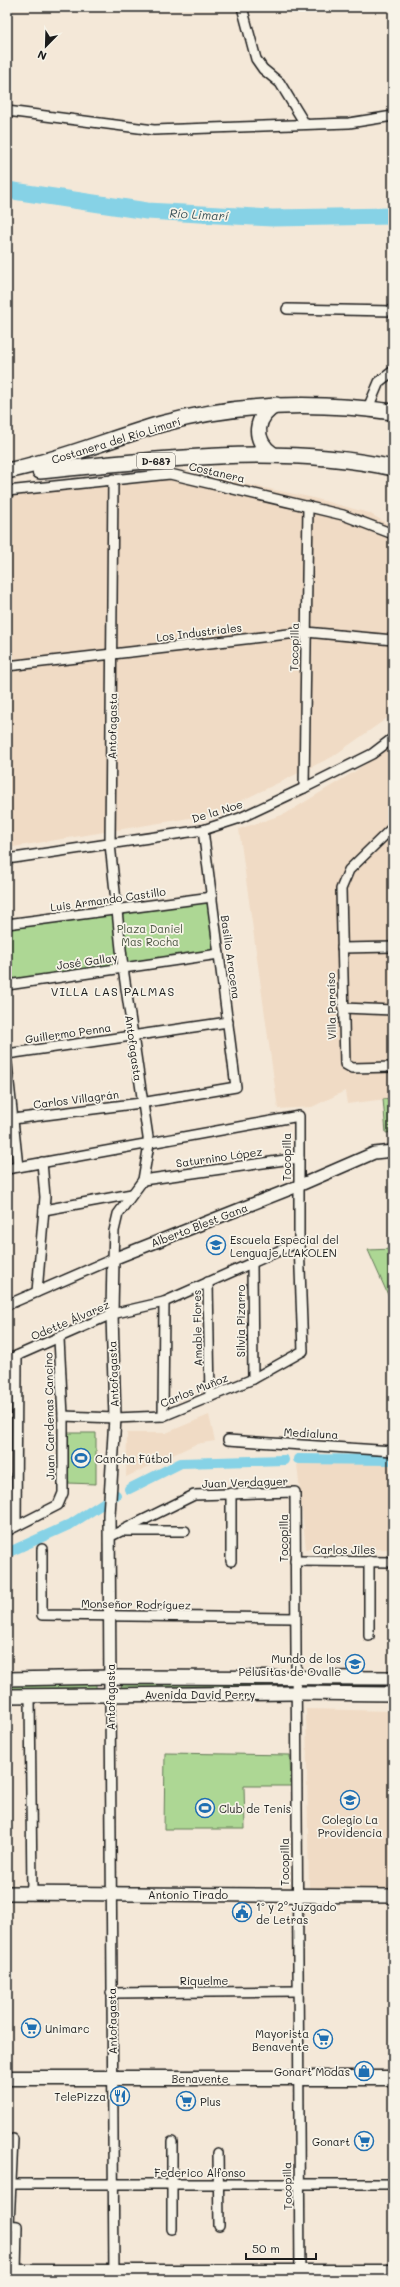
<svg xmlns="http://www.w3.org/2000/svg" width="400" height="2287" font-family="Mali,sans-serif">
<rect width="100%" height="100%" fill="#f4e8d8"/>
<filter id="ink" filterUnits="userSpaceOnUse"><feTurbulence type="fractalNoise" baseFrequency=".025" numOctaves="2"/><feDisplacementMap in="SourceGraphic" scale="8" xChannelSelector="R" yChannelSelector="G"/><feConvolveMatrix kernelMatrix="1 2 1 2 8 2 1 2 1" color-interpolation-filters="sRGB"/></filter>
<g filter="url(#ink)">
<!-- built -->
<g fill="#f0dbc5">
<path d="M166,468L309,497L369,513L393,527V714L332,757L214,814L7,848V488L88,484Z"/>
<path d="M393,743V1098L347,1104L345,1091L312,1107L278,1109L239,829L285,814L354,772Z"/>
<path d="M209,1415L215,1441L196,1444L126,1477L127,1433H166Z"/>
<path d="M297,1464H393V1549H306Z"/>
<path d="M306,1709L393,1711V1892L309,1890Z"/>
</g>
<!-- green -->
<g fill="#add794" stroke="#647a58">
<path d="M209,900L215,951L125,965L120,913Z"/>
<path d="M115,913L121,966L7,982V926Z"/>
<path d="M393,1098V1132L386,1133L383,1099Z"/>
<path d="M393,1249V1306L368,1250Z"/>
<path d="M67,1433H96V1484L67,1483Z"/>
<path d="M122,1682H282L285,1689L121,1688Z"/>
<path d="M7,1683H96V1690L7,1691Z"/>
<path d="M393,1683V1691L304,1687V1684Z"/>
<path d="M165,1753L290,1755L291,1786H244L245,1829H164Z"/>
</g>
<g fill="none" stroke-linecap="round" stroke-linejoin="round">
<!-- canal -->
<g stroke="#86d2e6" stroke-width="10">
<path d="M298,1459L393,1460"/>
<path d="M129,1489L181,1463L284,1460"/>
<path d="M7,1553L71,1524L116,1495"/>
</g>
<!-- river -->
<path stroke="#86d2e6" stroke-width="17" d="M7,190L147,211L272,218L393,216"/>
<defs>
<g id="minor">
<path d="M242,7L256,59L263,69L280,83L305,124"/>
<path d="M7,111L154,130L349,123L393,116"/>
<path d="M287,309L393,311"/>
<path d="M368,408L379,382L393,371"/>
<path d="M7,491L170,474L343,515L393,534"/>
<path d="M7,666L306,632L393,640"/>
<path d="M304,788L308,506"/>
<path d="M393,827L349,870L341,889L345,1064L352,1068L393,1067"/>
<path d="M7,859L203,830L240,818L304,788L372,754L393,738"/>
<path d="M7,924L212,897"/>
<path d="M342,948L393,947"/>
<path d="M7,985L219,954"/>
<path d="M343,1008L393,1010"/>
<path d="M7,1054L228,1022"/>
<path d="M7,1064L18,1167"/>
<path d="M13,1119L141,1103L236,1087L203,830"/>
<path d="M7,1169L299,1116V1242L303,1351L253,1379L163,1416L115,1418L63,1416"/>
<path d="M143,1180L299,1158"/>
<path d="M44,1210L132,1194"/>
<path d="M252,1263L253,1379"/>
<path d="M208,1282L210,1397"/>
<path d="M37,1292L45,1197L42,1162"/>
<path d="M7,1305L113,1259L114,1231L118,1214L143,1180L149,1144L123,968L110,844L113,479"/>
<path d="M7,1360L112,1314L164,1302L299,1242"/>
<path d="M163,1416L164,1302"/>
<path d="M228,1440L393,1451"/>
<path d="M231,1493V1561"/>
<path d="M16,1526L17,1356"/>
<path d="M7,1531L58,1505L63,1493V1416L59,1339"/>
<path d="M125,1531H185"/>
<path d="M109,1537L194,1495L295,1492L300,2280"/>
<path d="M42,1549V1615L295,1618"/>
<path d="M295,1561L393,1562"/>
<path d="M369,1636V1561"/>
<path d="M110,1695L114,2280"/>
<path d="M30,1696L32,1893"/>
<path d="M111,1993L297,1991"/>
<path d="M13,2139L9,2225L17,2226L16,2272"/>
<path d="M218,2153L219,2226"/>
<path d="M7,2184H393"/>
<path d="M172,2229V2142"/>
</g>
<path id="tertiary" d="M110,1695L109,1515L115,1418L112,1314L113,1259L298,1186L374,1153L393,1151"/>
<g id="secondary">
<path d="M7,1679L111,1677L393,1678"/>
<path d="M7,1696L295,1693L393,1694"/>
<path d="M7,1893L393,1896"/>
</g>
<g id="primary">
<path d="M7,2078H393"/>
<path d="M7,2272H393"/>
</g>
<g id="trunk">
<path d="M272,454C252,440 255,416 276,405"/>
<path d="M7,471C60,460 109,439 161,424C237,403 315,401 393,412"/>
<path d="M40,471C157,460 277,443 393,468"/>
</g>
</defs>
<!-- minor casing -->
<use href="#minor" stroke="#1c1c1c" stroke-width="12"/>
<!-- tertiary casing -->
<use href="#tertiary" stroke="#1c1c1c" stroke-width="14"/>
<!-- secondary casing -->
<use href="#secondary" stroke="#1c1c1c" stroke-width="16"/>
<!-- primary casing -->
<use href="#primary" stroke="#1c1c1c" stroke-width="17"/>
<!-- trunk casing -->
<use href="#trunk" stroke="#1c1c1c" stroke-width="18"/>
<!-- minor -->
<use href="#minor" stroke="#f7f3e8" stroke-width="9"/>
<!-- tertiary -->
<use href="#tertiary" stroke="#f7f3e8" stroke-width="11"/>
<!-- secondary -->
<use href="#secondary" stroke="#f7f3e8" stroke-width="13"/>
<!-- primary -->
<use href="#primary" stroke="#f7f3e8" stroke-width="14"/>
<!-- trunk -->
<use href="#trunk" stroke="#f7f3e8" stroke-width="15"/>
</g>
</g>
<!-- icons -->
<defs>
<symbol id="school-ring" viewBox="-11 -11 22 22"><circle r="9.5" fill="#f7f3e8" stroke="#1f6fb2" stroke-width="1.5"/><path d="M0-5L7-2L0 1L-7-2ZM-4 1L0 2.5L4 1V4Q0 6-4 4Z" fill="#1f6fb2"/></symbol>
<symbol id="stadium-ring" viewBox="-11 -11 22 22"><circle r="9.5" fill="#f7f3e8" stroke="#1f6fb2" stroke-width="1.5"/><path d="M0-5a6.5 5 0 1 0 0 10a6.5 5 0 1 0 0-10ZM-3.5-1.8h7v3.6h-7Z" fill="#1f6fb2"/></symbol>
<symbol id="civic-ring" viewBox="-11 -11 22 22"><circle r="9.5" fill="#f7f3e8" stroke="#1f6fb2" stroke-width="1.5"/><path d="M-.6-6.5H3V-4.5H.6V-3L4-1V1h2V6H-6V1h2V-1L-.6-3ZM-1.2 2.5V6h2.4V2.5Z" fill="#1f6fb2"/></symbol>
<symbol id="supermarket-ring" viewBox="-11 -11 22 22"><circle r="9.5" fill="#f7f3e8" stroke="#1f6fb2" stroke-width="1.5"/><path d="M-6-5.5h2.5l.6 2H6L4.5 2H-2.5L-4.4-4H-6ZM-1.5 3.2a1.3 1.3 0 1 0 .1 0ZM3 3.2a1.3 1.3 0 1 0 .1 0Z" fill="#1f6fb2"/></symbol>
<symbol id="shop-ring" viewBox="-11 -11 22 22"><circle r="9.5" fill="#f7f3e8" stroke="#1f6fb2" stroke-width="1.5"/><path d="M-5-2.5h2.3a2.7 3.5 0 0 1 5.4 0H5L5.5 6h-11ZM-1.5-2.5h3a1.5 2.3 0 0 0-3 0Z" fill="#1f6fb2"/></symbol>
<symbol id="restaurant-ring" viewBox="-11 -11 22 22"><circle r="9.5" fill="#f7f3e8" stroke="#1f6fb2" stroke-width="1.5"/><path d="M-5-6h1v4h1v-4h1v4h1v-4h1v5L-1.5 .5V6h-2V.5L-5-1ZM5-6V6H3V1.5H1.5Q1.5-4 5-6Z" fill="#1f6fb2"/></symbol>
</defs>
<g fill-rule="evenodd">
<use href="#school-ring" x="205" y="1234" width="22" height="22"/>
<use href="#stadium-ring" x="70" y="1447" width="22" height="22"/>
<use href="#school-ring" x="344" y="1653" width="22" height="22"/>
<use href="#school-ring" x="339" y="1789" width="22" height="22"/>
<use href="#stadium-ring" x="194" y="1797" width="22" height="22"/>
<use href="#civic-ring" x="231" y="1901" width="22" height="22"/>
<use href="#supermarket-ring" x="20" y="2017" width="22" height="22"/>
<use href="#supermarket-ring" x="312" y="2028" width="22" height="22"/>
<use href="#shop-ring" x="353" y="2060" width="22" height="22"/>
<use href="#restaurant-ring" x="109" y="2085" width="22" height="22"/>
<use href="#supermarket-ring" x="175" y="2090" width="22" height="22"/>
<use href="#supermarket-ring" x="353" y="2130" width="22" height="22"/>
</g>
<g text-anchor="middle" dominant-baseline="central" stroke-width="3.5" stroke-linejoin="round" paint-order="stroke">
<!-- shield labels -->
<rect fill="#f7f3e8" stroke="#5e5c59" stroke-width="1" x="137" y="453" width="38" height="16" rx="3"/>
<g font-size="10" font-weight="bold" fill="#1c1c1c">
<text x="156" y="461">D-687</text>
</g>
<!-- street labels -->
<g font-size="11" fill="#1c1c1c" stroke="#f7f3e8">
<text transform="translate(116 440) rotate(-17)">Costanera del Río Limarí</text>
<text transform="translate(217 472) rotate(13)">Costanera</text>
<text transform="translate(199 632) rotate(-7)">Los Industriales</text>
<text transform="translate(294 647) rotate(-89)">Tocopilla</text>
<text transform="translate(112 726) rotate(-89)">Antofagasta</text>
<text transform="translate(217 811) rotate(-17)">De la Noe</text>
<text transform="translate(108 899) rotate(-8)">Luis Armando Castillo</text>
<text transform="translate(231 957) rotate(82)">Basilio Aracena</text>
<text transform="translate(87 961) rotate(-8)">José Gallay</text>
<text transform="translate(331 1006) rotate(-91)">Villa Paraíso</text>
<text transform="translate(68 1033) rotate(-8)">Guillermo Penna</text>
<text transform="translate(134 1048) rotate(82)">Antofagasta</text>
<text transform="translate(76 1099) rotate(-7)">Carlos Villagrán</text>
<text transform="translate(219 1157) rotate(-8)">Saturnino López</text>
<text transform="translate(286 1157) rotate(-90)">Tocopilla</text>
<text transform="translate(199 1225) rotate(-21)">Alberto Blest Gana</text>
<text transform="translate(70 1320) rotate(-23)">Odette Álvarez</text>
<text transform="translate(240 1321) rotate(-90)">Silvia Pizarro</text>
<text transform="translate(197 1328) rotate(-91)">Amable Flores</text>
<text transform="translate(113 1374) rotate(-92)">Antofagasta</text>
<text transform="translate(194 1390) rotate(-22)">Carlos Muñoz</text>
<text transform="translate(49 1416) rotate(-91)">Juan Cardenas Cancino</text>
<text transform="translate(311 1433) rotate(3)">Medialuna</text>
<text transform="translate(245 1482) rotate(-2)">Juan Verdaguer</text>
<text transform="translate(283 1538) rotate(-90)">Tocopilla</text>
<text x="344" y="1549">Carlos Jiles</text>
<text transform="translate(136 1604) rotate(1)">Monseñor Rodríguez</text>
<text x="200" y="1694">Avenida David Perry</text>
<text transform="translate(110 1697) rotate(-90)">Antofagasta</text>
<text transform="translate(284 1862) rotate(-90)">Tocopilla</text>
<text x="188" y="1894">Antonio Tirado</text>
<text x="204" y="1980">Riquelme</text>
<text transform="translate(112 2021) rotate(-91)">Antofagasta</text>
<text x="200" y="2078">Benavente</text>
<text x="200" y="2172">Federico Alfonso</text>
<text transform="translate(287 2186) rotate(-91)">Tocopilla</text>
</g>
<!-- park labels -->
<g font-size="11" fill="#485440" stroke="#f7f3e8">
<text x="150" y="928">Plaza Daniel<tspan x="150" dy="13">Mas Rocha</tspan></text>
</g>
<!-- poi labels -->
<g font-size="11" fill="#1c1c1c" stroke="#f7f3e8" text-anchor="start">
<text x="230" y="1239">Escuela Especial del<tspan x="230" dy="13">Lenguaje LLAKOLEN</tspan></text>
<text x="95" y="1458">Cancha Fútbol</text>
<text x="341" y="1658" text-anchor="end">Mundo de los<tspan x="341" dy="13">Pelusitas de Ovalle</tspan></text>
<text x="219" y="1808">Club de Tenis</text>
<text x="350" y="1819" text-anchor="middle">Colegio La<tspan x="350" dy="13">Providencia</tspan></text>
<text x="256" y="1906">1º y 2° Juzgado<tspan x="256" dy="13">de Letras</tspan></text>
<text x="45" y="2028">Unimarc</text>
<text x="309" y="2033" text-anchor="end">Mayorista<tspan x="309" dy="13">Benavente</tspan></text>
<text x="350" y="2071" text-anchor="end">Gonart Modas</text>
<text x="106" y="2096" text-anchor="end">TelePizza</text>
<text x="200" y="2101">Plus</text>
<text x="350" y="2141" text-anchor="end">Gonart</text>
</g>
<!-- water labels -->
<g font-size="12" font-style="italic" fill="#3c5359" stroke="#f7f3e8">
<text transform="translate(199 214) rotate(3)">Río Limarí</text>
</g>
<!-- neighbourhood labels -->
<g font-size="12" letter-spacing="1" fill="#1c1c1c" stroke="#f7f3e8">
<text x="113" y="991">VILLA LAS PALMAS</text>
</g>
</g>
<!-- margin -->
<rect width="400" height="2287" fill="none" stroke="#f7f3e8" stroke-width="24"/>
<rect x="12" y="12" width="376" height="2263" fill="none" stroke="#1c1c1c" stroke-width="1.5" filter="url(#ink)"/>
<!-- north arrow -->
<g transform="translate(46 46) rotate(203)" stroke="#f7f3e8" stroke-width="3" paint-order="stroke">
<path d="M0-3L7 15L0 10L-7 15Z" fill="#1c1c1c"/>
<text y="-6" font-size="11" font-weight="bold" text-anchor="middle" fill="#1c1c1c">N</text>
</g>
<!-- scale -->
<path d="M246 2253v6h70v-6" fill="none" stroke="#1c1c1c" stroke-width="2"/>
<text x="252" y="2253" font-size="12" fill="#1c1c1c" stroke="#f7f3e8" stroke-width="3" paint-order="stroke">50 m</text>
</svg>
